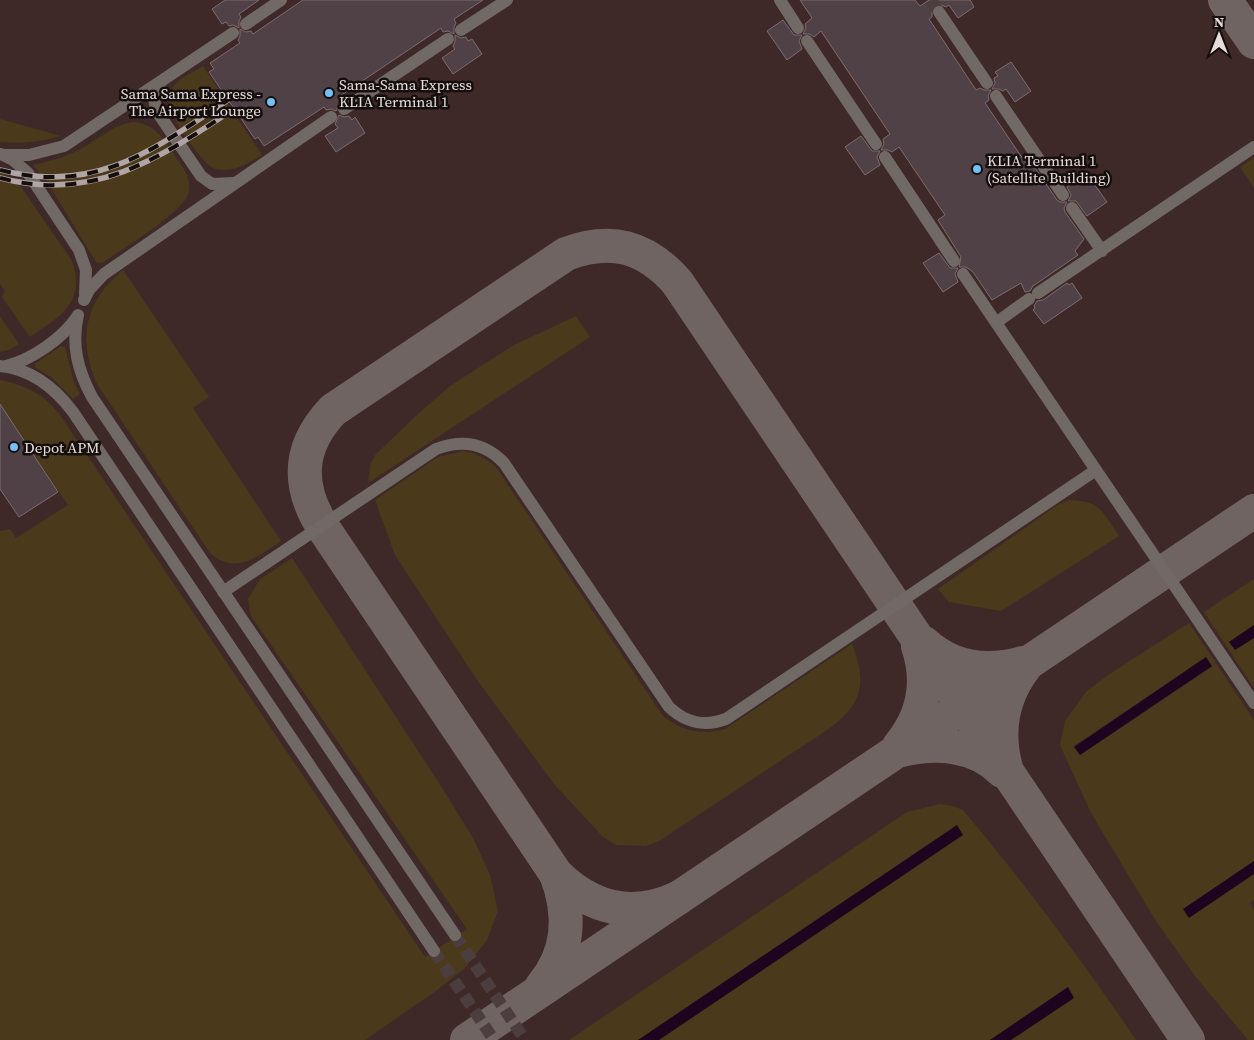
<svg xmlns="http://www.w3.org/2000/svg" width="1254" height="1040" font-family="'Source Serif 4',serif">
<rect width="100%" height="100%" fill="#312222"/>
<!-- built -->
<rect fill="#3f2928" x="0" y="0" width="1254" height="1040"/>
<!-- green -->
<g fill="#4b391b" fill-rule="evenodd">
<path d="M203,66L262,155C247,164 234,173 215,169C204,166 175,123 171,111C169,106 169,98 171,92C175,79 192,73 203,66Z"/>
<path d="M0,119L61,136C40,142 22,144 0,142Z"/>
<path d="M133,122C154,124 162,136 173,153C181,165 191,175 189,191C187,211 120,250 102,263L96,262L46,180L33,165C50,161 66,157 81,149C99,139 113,125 133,122Z"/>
<path d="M1254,158V188L1240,167Z"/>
<path d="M0,170L21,187L72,261C86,302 61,316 30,337L2,297L5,291L0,284Z"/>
<path d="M123,270L209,397L193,408L281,541C259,556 235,576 210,553L97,384C77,339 85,301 123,270Z"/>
<path d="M0,316L19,344L9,350L0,352Z"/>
<path d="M576,316L590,337L368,483L370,465L376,454L419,413L450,386L514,345Z"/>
<path d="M61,346L65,347L74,383L80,394L73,399L51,377L35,367V364Z"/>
<path d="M0,380C27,386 42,393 60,415L425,957L467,929L251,616L248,599L260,579L292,558L441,786L473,838L490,875L498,911L487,940L465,968L433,993L365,1040H0V531L10,529L16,538L68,505L0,405Z"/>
<path d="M463,451C477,453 485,458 496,467L663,716C682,731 702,736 725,729L852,644C867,682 863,703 830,728L659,841L646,846L616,845L603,837L555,785L477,680L395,555L375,500L438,457Z"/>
<path d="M1069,500C1101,501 1102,511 1119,536L1001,611L949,602L938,589L1056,506Z"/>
<path d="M1254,579V688L1204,612Z"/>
<path d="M1189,623L1254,720V900L1250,903L1254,910V1040H1248L1195,976L1156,921L1091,813L1060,745L1065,721L1086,692L1111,673ZM1205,658L1212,667L1080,755L1074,746Z"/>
<path d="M940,804L953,806L963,810C1025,884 1082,960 1136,1040H569L907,812Z"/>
</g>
<!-- water -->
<g fill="#1d051f">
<path d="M1254,625V638L1235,650L1229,642Z"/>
<path d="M1206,657L1212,666L1080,755L1074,747Z"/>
<path d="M957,825L963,835L659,1040H638Z"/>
<path d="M1254,861V874L1189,918L1183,909Z"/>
<path d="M1068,987L1074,998L1011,1040H990Z"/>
</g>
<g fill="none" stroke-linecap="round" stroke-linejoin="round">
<!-- taxiway -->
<g stroke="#706463" stroke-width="34">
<path d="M1225,0L1254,42"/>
<path d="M924,643C952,669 987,673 1023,663"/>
<path d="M899,746C923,717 930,682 918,646"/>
<path d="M902,750C936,742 976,744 1002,771"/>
<path d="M1006,768C996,731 1002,697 1025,667"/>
<path d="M678,898C633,919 591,909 556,874L324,529C297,487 297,448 333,410L566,254C611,237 645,246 677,282L1188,1040"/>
<path d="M542,986C570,953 571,913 556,874"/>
<path d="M467,1040L1254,511"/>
</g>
</g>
<!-- building -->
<g fill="#504147" stroke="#7c6b71">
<path d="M225,0H259L239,14L241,17L239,21V28L233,25L229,26L226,22L222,24L212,9Z"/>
<path d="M303,0H483L454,19L456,23L454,27V34L448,31L443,32L441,28L337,98L340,102L336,111L331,109L326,110L324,107L264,146L258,137L255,139L209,72L214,69L210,63L240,43L238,40L240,36V29L246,32L251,31L253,34Z"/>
<path d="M800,0H915L920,6L929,0H970L974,7L958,18L949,5L946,7L939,4L932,8V17L929,19L976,90L980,88L984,90H991L988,96L989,100L985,103L1025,162L1029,159L1057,200L1060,202H1067L1064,208L1065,212L1084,239L1075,251L1078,255L1033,286L1030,291L1025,292L1021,283L992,300L973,272L966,267H959L961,257L938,220L945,215L899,147L892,152L888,150H881L884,144L883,139L890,134L821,31L814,37L810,34H803L806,28L805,24L812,18Z"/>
<path d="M783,20L794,35H802L799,41L802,49L787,60L767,31Z"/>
<path d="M455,35L461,38L466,37L468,41L472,39L482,54L453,74L442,58L455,49L453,46L455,42Z"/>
<path d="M1011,62L1031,91L1015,102L1006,89L1003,91L999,89H992L995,83L994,78L998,76L995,72Z"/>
<path d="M339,115L344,117L349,116L352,120L355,117L365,133L336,152L325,136L338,128L335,124Z"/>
<path d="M861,136L872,151H880L877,157L880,165L865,175L845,147Z"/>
<path d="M1087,174L1107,202L1087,216L1076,201H1068L1071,195L1067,187Z"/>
<path d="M939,253L950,268H958L955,274L958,282L943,292L923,263Z"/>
<path d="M1067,283L1069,285L1072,283L1082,298L1044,324L1033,310L1035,308L1034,306L1037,301L1043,300Z"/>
<path d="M0,404L58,492L19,517L0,489Z"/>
</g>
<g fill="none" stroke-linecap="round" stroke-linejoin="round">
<!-- minor-tunnel -->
<g stroke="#4c3e3e" stroke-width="12" stroke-dasharray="12 6" stroke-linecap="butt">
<path d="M931,0L939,12"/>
<path d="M455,935L525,1040"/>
<path d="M434,951L494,1040"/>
</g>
<!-- minor -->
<g stroke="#706965" stroke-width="12">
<path d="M780,0L798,28"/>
<path d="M939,12L987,83"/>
<path d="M246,24L281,0"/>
<path d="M461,30L507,0"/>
<path d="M807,41L876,144"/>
<path d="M160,84L154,98L156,110L201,176L212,184L233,183"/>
<path d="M996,96L1063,195"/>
<path d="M344,109L448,39"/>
<path d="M1,154L13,160L28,173L79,250L86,270L85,294"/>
<path d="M5,155H29L64,146L233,33"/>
<path d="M885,157L954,261"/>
<path d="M1072,208L1102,251"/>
<path d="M963,274L1254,703"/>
<path d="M1038,293L1254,147"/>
<path d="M84,300L89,290L104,274L331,117"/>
<path d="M78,315C71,345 78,371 92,397L455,935"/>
<path d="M997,322L1029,299"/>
<path d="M0,366C31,369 55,388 73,412L434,951"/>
<path d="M6,366C31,360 62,339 77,317"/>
<path d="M223,592L436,449C462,439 485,443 504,463L669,707C686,723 704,727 726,719L1096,470"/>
</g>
<defs>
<g id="rail">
<path d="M0,170C96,195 153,150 228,100"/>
<path d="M0,178C93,203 160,158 234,109"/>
</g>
</defs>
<!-- rail casing -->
<use href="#rail" stroke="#b0a5a4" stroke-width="5.5"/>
<!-- rail -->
<use href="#rail" stroke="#140e0d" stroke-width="4" stroke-dasharray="11" stroke-linecap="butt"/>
</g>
<!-- markers -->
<g fill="#73c1f6" stroke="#140e0d" stroke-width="2">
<circle cx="329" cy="93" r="5"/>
<circle cx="271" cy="102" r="5"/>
<circle cx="977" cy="169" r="5"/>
<circle cx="14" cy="447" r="5"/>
</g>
<g text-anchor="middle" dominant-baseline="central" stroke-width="5" stroke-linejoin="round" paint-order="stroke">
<!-- poi labels -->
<g font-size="15" fill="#e7dddc" stroke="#140e0d" text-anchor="start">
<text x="339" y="84">Sama-Sama Express<tspan x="339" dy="17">KLIA Terminal 1</tspan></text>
<text x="261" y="93" text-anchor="end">Sama Sama Express -<tspan x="261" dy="17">The Airport Lounge</tspan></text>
<text x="987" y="160">KLIA Terminal 1<tspan x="987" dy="17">(Satellite Building)</tspan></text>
<text x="24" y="447">Depot APM</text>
</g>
</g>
<!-- north arrow -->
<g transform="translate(1219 35)" stroke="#140e0d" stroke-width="4" paint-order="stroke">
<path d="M0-4L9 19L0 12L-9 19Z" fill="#e7dddc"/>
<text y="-8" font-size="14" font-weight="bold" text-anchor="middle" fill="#e7dddc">N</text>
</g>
</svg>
